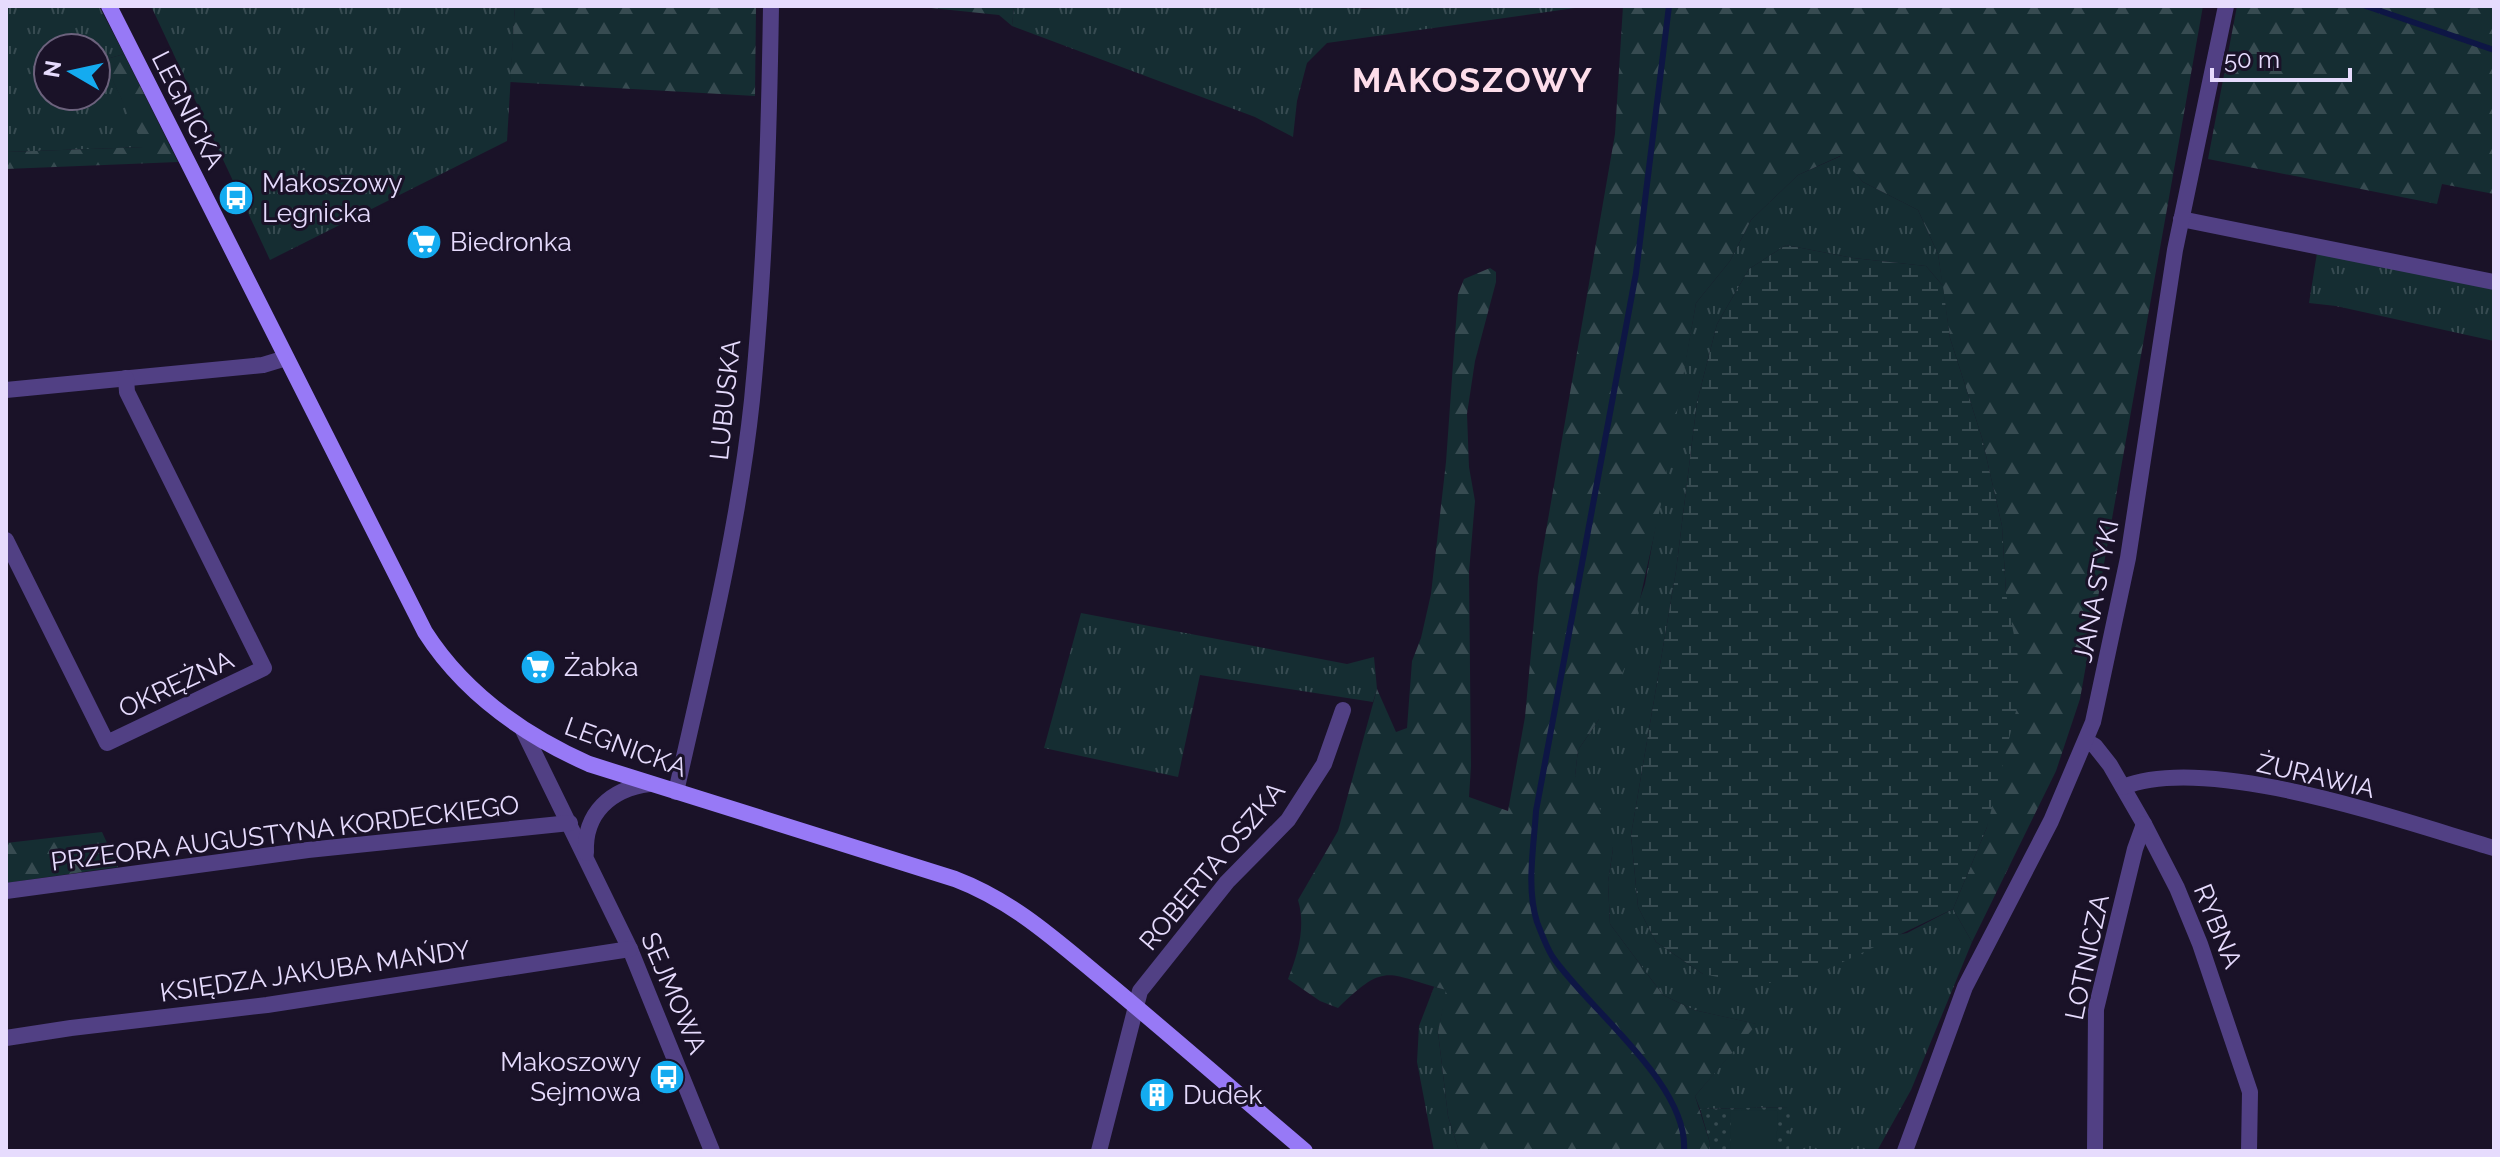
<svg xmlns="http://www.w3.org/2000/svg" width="2500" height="1157" font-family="Raleway,sans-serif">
<defs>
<pattern id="grass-tufts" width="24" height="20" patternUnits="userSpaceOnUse" patternTransform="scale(2)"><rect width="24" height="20" fill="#152d32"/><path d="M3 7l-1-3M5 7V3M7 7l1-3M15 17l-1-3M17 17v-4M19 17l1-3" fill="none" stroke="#374b51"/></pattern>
<pattern id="forest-firs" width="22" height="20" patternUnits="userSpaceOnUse" patternTransform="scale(2)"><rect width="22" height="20" fill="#152d32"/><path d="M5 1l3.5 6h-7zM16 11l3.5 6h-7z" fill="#374b51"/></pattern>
<pattern id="wetland-marsh" width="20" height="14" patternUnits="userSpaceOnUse" patternTransform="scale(2)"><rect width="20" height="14" fill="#152d32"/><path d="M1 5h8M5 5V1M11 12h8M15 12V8" fill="none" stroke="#374b51"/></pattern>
<pattern id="park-dots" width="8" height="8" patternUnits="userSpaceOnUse" patternTransform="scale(2)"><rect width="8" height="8" fill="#152d32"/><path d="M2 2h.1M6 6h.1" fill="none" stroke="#374b51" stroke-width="1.8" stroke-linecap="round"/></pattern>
</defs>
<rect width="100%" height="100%" fill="#1a1228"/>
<!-- grass -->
<g fill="url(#grass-tufts)" fill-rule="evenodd">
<path d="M6,6H99L124,54L103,60L145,147L6,152ZM48,48H96V96H48Z"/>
<path d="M151,6H515L507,141L270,260Z"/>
<path d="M1014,6H1351L1363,9L1422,6H1589L1327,43L1307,63L1297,101L1293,137L1255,117L1012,26Z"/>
<path d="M1841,156L1863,182L1918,210L1938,254L1943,286L1926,266L1853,258L1786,245L1749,269L1717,324L1697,402L1676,571L1631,835L1638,907L1656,942L1703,974L1907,933L1953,909L1972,942L1911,1090L1877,1151H1789V1107L1700,1109L1695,1096L1756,1024L1694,1010L1663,995L1610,924L1608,882L1613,849L1575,776L1578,750L1598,721L1645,584L1696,303L1730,261L1751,220L1798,175Z"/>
<path d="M2317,253L2494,289V341L2336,306L2309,303Z"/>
<path d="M1081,613L1347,664L1374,657L1377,689L1373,702L1200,675L1178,777L1044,748Z"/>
<path d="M1434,987L1447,990L1438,1032L1448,1116L1459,1151H1434L1417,1062L1419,1026Z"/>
</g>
<!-- forest -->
<g fill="url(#forest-firs)">
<path d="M515,6H756L755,96L510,82Z"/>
<path d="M912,6H1014L1012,26L999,15Z"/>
<path d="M1623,6H2203L2080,699L2056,771L1972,942L1953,909L1987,827L2006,593L2002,526L1982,438L1950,338L1938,254L1918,210L1863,182L1840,156L1798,175L1751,220L1730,261L1696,303L1661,504L1625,667L1598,721L1578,750L1575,776L1597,800L1613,849L1608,882L1610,924L1663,995L1694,1010L1757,1024L1695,1096L1710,1143L1709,1151H1459L1448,1116L1438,1032L1446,990C1387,975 1387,960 1338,1008L1320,1001L1288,979C1298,953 1306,927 1298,900L1338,831L1377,689L1396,732L1407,728L1412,661L1421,638L1431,594L1446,462L1458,294L1464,279L1490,268L1496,272V282L1475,361L1467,414L1469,467L1475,501L1469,572L1471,766L1469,797L1508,811L1525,717L1538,577L1615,134Z"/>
<path d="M2237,6H2494V194L2442,184L2437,204L2208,159Z"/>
<path d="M124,54L178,162L6,169V152L144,147L103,60Z"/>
<path d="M102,832L118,867L6,883V843Z"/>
</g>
<!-- wetland -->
<path fill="url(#wetland-marsh)" d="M1786,245L1853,258L1926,266L1943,286L1950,338L1982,438L2002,526L2006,593L2023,683L1987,827L1953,909L1820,973L1758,985L1703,974L1656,942L1638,907L1631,835L1676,571L1697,402L1717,324L1749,269Z"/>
<!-- park -->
<path fill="url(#park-dots)" d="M1790,1107L1789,1151H1709L1710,1143L1700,1109Z"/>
<!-- garden -->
<path fill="#152d32" d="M1731,1110L1778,1111L1776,1151H1730Z"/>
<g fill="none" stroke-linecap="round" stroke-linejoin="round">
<!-- stream -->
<g stroke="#0e1645" stroke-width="6">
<path d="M1669,6L1636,273L1536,811C1534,846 1526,887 1537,922C1541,932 1546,946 1552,956C1587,1008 1689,1084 1684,1151"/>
<path d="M2366,6L2494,50"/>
</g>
<!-- minor -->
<g stroke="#514084" stroke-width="16">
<path d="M2181,219L2494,282"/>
<path d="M6,390L263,365L286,358"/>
<path d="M6,540L107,743L264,668L127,392L126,378"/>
<path d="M523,730L630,949L712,1151"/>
<path d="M2086,741L2095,746L2110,765L2144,824L2177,888L2200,944L2250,1092L2249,1151"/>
<path d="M2123,787C2209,752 2404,822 2494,848"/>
<path d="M676,792C705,663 738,532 752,400C765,269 769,137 771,6"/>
<path d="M586,853C584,813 611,789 649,784"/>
<path d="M6,891L308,850L570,823"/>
<path d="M6,1038L71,1028L267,1005L630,949"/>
<path d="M1099,1151L1140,991L1227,882L1288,820L1324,764L1343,710"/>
<path d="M1905,1151L1965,987L2051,821L2093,722L2128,558L2175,250L2226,6"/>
<path d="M2095,1151L2096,1009L2135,849L2144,824"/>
</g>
<!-- secondary -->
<path stroke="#9779f6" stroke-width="16" d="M109,6L425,632C464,693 524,735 589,764L955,879C1016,902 1061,945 1110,985C1176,1040 1240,1096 1305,1151"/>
</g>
<!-- icons -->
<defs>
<symbol id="bus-disc" viewBox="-11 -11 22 22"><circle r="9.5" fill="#14abf0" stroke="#1a1228"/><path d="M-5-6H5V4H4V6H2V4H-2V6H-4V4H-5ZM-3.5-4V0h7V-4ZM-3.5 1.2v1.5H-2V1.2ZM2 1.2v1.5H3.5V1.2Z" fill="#fff"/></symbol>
<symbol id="supermarket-disc" viewBox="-11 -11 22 22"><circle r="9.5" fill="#14abf0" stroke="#1a1228"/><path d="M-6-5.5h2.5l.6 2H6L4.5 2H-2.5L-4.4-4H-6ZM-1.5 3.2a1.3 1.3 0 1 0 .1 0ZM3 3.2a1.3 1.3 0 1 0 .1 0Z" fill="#fff"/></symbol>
<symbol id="building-disc" viewBox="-11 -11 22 22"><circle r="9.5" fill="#14abf0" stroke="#1a1228"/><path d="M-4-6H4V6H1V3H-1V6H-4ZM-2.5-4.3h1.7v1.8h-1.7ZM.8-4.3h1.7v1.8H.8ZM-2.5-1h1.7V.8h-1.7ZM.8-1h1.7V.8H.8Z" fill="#fff"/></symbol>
</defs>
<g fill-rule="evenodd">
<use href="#bus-disc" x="216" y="178" width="40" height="40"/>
<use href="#supermarket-disc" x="404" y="222" width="40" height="40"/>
<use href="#supermarket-disc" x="518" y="647" width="40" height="40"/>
<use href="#bus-disc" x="647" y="1057" width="40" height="40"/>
<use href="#building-disc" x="1137" y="1075" width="40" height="40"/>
</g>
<g text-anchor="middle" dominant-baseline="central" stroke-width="6" stroke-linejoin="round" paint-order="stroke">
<!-- street labels -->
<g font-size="26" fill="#e6dbfd" stroke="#1a1228">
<text transform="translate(188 110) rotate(63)">LEGNICKA</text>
<text transform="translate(725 400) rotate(-84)">LUBUSKA</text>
<text transform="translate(2096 591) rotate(-79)">JANA STYKI</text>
<text transform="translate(176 684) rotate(-25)">OKRĘŻNA</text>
<text transform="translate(626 747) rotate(20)">LEGNICKA</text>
<text transform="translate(2316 776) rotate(13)">ŻURAWIA</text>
<text transform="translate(285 833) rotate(-7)">PRZEORA AUGUSTYNA KORDECKIEGO</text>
<text transform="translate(1212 866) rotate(-50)">ROBERTA OSZKA</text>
<text transform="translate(2218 926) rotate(68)">RYBNA</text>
<text transform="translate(2087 957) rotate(-78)">LOTNICZA</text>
<text transform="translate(315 971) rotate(-8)">KSIĘDZA JAKUBA MAŃDY</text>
<text transform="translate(674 993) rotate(67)">SEJMOWA</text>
</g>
<!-- poi labels -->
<g font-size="26" fill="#e6dbfd" stroke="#1a1228" text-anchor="start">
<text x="262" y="183">Makoszowy<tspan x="262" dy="30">Legnicka</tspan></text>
<text x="450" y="242">Biedronka</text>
<text x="564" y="667">Żabka</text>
<text x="641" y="1062" text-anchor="end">Makoszowy<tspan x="641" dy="30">Sejmowa</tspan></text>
<text x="1183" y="1095">Dudek</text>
</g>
<!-- district labels -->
<g font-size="34" font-weight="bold" letter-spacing="2" fill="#fdddea" stroke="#1a1228">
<text x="1473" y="80">MAKOSZOWY</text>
</g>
</g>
<!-- border -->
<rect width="2500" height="1157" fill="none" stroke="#e6dbfd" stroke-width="16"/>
<!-- north arrow -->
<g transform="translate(72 72) rotate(279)"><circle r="38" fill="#1a1228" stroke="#6c627d" stroke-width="2"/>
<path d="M0-6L14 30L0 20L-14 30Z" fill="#14abf0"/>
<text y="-12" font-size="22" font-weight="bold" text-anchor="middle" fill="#e6dbfd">N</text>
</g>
<!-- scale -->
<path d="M2212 68v12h138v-12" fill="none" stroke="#e6dbfd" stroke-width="4"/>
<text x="2224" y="68" font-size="24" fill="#e6dbfd" stroke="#1a1228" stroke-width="6" paint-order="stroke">50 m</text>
</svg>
